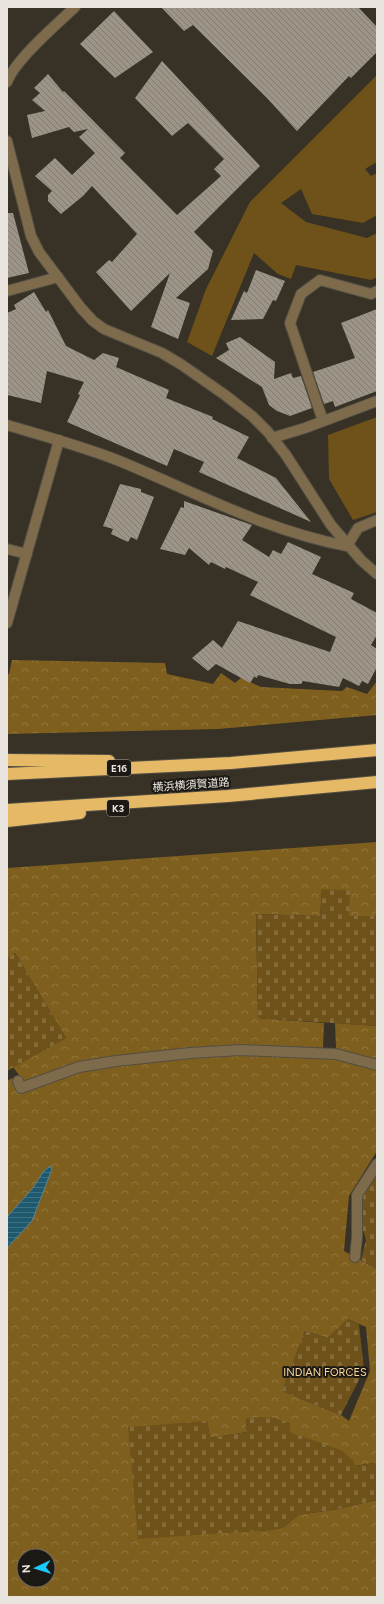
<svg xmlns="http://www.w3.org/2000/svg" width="384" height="1604" font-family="Figtree,'Noto Sans JP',sans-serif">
<defs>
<pattern id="forest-crowns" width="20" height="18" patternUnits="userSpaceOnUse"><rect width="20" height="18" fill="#7f5f1e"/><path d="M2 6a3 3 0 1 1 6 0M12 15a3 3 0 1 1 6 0" fill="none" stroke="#91763e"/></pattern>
<pattern id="cemetery-stones" width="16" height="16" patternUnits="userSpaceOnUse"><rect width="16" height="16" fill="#6f5219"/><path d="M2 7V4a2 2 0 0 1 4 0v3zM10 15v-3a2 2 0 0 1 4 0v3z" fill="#846b3a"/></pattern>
<pattern id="water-rules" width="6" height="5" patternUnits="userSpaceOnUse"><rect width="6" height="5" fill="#1f596e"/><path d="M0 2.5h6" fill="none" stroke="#407182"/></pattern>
<pattern id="building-back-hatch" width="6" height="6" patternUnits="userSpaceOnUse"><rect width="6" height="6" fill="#9b9487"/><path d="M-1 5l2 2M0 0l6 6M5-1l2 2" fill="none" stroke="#827c73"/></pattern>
</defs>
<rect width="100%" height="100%" fill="#373126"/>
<!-- green -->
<g fill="#6f5219">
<path d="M377,75V162L365,169L371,176L377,173V215L363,223L312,214L301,189L281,203L306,222L367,238L377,233V277L371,280L296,265L291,279L278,274L254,253L212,356L187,342L206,289L250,202Z"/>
<path d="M377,417V512L353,520L329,479L328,435Z"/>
</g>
<!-- forest -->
<g fill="url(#forest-crowns)" fill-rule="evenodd">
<path d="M12,660L165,663L167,674L213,684L221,673L235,683L241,678L261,687L342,691L347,687L367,694L377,681V715L218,729L7,734V674H9Z"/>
<path d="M377,842V916H349L322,889L320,916L256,914L258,1018L324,1023L323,1048H336L335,1023L377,1026V1151L349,1196L344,1251L377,1269V1465L373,1463L355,1466L299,1436L246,1418L247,1432L210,1438L207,1421L216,1533L272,1530L284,1527L298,1515L338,1509L377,1500V1597H7V1081L12,1078L15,1082L22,1079L13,1067L66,1038L15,953L7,958V868ZM348,1319L366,1327L370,1371L349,1421L341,1415L282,1391L305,1331L328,1338ZM24,1556H48V1580H24Z"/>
</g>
<!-- cemetery -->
<g fill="url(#cemetery-stones)">
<path d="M322,889L350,890L349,916H377V1026L258,1018L256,914L320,916Z"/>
<path d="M15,953L66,1038L7,1071V958Z"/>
<path d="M377,1173V1269L361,1260L366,1240L360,1220L359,1199Z"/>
<path d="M348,1319L359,1324L364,1370L341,1415L282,1391L305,1331L328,1338Z"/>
<path d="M264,1417L275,1418L290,1423V1432L341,1450L353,1460L355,1466L373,1463L377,1465V1500L338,1509L298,1515L284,1527L272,1530L138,1539L128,1427L207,1421L210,1438L247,1432L246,1418Z"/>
</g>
<!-- water -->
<path fill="url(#water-rules)" stroke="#5c8390" d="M50,1166L52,1169L32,1221L7,1248V1217L33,1188L43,1172Z"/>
<!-- building -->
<g fill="url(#building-back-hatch)">
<path d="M161,7H358L377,27V52L351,78L349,76L297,131L266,97L193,25L184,31Z"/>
<path d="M114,11L153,52L115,78L80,44Z"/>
<path d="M162,61L260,166L194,232L213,251L208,269L176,298L190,303L178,339L151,327L170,273L131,311L96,272L109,260L112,262L137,234L92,186L83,196L61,214L48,201V195L52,191L35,176L55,158L72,175L95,153L79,137L88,129L74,132L69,127L32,138L27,115L45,111L32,100L40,93L34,88L48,74L63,92L64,91L125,153L120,158L177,215L221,176L214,169L224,159L188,123L172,136L135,98Z"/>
<path d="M7,213H13L29,273L7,278Z"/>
<path d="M256,270L285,281L276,301L273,300L263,319L231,320L244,291L247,293Z"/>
<path d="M34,292L46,312L48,310L66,346L94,360L103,353L119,358L116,367L169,390L166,398L213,417L212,419L249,437L237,458L276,478L311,522L199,472L204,462L174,449L167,466L67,422L80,395L78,394L84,382L47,371L41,403L7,395V313L16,309L14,305Z"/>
<path d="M377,309V391L335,407L333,401L324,404L313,372L355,358L341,323Z"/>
<path d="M240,337L275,362L274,379L291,373L293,378L301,376L312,408L290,416L277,411L269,405L262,387L216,358L229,350L226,343Z"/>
<path d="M120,484L141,489V492L154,497L137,540L131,537L128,542L111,534L113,529L103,526Z"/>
<path d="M184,501L252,525L242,540L269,557L273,550L281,554L288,542L321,557L312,574L354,593L351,599L377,613V635L371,645L377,649V667L368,684L362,681L359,686L343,678L339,687L303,681L301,684H290L258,675L257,678L253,676L254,677L250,683L216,664L208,671L192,658L213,640L222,648L238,621L330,652L336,637L250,595L258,582L226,567L225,569L211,562L209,565L189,548L185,555L160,549L181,507L184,508Z"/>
</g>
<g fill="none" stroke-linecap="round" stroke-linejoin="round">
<defs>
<g id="minor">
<path d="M7,82C16,59 56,25 75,7"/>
<path d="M7,141L31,236L39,252L81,308L93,321L104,329L162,353L182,365L225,395L252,416L268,432L286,455L331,525L361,560L377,574"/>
<path d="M7,291L58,277"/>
<path d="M323,421L290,323L301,294L320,280L371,294L377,291"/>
<path d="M7,425C44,436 81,446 117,460C193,491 266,531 347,546"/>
<path d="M272,438L305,428L377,401"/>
<path d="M347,546L358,528L377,520"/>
<path d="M7,549L27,554"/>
<path d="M7,623L59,440"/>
<path d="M18,1081L21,1088L79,1067L116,1061L190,1053L241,1050L336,1054L377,1065"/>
<path d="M355,1257L357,1237V1195L377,1164"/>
</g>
<g id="highway">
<path d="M7,760L109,761"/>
<path d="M7,774L231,763L377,750"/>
<path d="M7,810L228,796L377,782"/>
<path d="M7,821L80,813"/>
</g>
</defs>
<!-- minor casing -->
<use href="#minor" stroke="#534e43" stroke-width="12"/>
<!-- highway casing -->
<use href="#highway" stroke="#534e43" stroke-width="14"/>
<!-- minor -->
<use href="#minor" stroke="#7d6b4c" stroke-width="10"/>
<!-- highway -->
<use href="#highway" stroke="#e6b966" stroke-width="12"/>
</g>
<g text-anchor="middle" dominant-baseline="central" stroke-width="4" stroke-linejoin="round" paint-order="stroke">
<!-- shield labels -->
<g fill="#1c1914" stroke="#aca8a1" stroke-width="1">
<rect x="107" y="760" width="24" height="16" rx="3"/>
<rect x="107" y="800" width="22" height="16" rx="3"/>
</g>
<g font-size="10" font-weight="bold" fill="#e9e5de">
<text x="119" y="768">E16</text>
<text x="118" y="808">K3</text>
</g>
<!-- street labels -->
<g font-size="11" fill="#e9e5de" stroke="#1c1914">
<text transform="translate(191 785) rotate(-4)">横浜横須賀道路</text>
</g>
<!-- park labels -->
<g font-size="11" fill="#fcd99c" stroke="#1c1914">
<text x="325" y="1372">INDIAN FORCES</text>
</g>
</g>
<!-- border -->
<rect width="384" height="1604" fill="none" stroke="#e9e5de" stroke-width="16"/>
<!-- north arrow -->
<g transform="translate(36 1568) rotate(266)"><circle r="19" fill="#1c1914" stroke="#6e6b65"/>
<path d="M0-3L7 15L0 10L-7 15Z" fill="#1bcafc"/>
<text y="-6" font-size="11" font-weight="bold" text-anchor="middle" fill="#e9e5de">N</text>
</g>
</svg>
